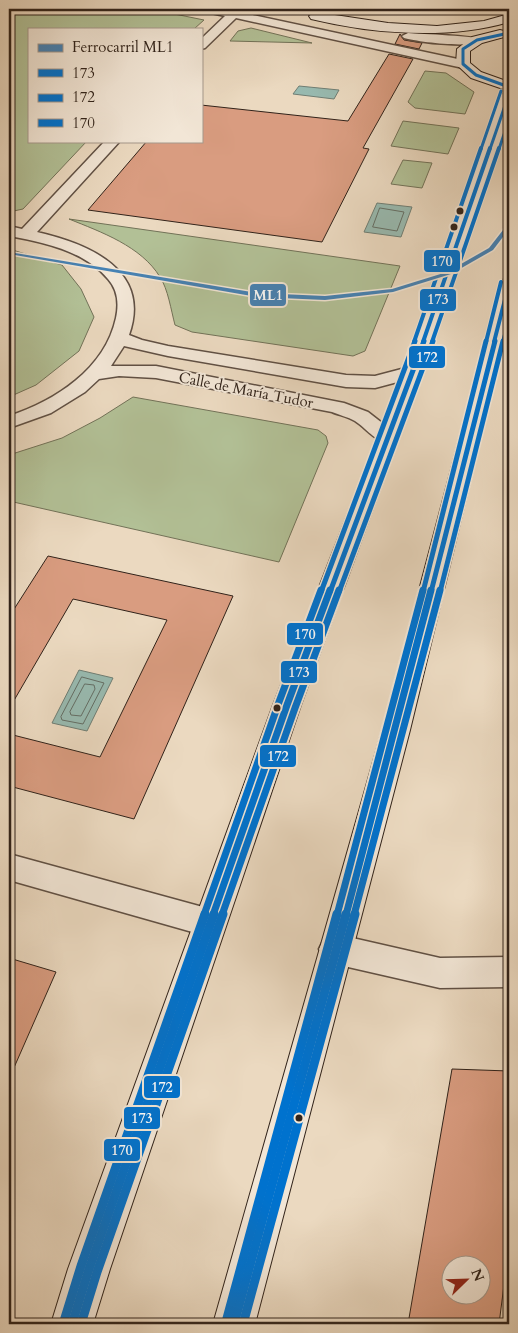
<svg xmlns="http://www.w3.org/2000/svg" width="518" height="1333" font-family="Cardo,serif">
<rect width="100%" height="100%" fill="#ebd9c0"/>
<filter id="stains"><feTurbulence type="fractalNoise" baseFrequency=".004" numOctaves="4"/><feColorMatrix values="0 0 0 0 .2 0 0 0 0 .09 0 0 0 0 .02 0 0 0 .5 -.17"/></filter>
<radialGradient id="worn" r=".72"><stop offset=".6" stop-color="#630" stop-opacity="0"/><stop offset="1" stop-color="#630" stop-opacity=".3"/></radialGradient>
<!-- green -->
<g fill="#b2c096" stroke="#727258">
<path d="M12,9H150L204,20L194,29H29V141H87L23,209L9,212V11Z"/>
<path d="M251,28L312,43L230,41L238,31Z"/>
<path d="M425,71L446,73L474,92L465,114L415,108L408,102Z"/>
<path d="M403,121L459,128L448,154L391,146Z"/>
<path d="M403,160L432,163L422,188L391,184Z"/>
<path d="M69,219L400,266L365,351L353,356L192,332L175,325C171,310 168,289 160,277C141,246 101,232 69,219Z"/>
<path d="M9,249L62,265L81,289L94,317L79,351L36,385L9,397Z"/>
<path d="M133,397L318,430L326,436L328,443L279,562L9,501V455L62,438L100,418Z"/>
</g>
<!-- water -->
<g fill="#98bab0" stroke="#6f7e74">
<path d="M299,86L339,90L334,99L293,94Z"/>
<path d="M377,203L412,207L401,237L364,232Z"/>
<path d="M79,670L113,678L87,731L52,723Z"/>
</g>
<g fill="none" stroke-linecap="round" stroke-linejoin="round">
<!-- shore -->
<g stroke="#646e65" stroke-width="1">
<path d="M380,208L404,212L397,231L373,227Z"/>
<path d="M82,677L104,683L83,724L62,720L61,717Z"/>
<path d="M85,684L94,685L95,689L81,716L71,715L70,712Z"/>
</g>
</g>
<!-- building -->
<g fill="#d99c80" stroke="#31231a" fill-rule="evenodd">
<path d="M400,34L404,40L422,43L419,49L395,44Z"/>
<path d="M389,54L413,59L363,148L369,149L322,242L88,210L147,141H201V105L348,121Z"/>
<path d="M48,556L233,596L134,819L9,786V734L100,757L167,620L73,599L9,709V617Z"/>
<path d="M9,958L56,972L9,1079Z"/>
<path d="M452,1069L509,1071V1246L499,1324H408ZM450,1266H480V1296H450Z"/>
</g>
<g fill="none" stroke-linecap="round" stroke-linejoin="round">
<defs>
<g id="street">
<path d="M201,9L234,11L467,61L469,64L463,68L236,18L205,48L201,49V39L225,16L202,11Z"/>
<path d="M408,33C420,34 479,36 483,40C474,49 418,42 404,38L402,36Z"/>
<path d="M105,141H120L37,232C89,244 152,270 129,335L142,340L168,346L346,375L375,376L413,366L420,368L422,372L420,376L375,388L346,387L168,356L124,346L111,366H156L344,403L368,412L395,433L398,437L395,441C377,446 368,429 355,421C348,417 339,415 332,412L156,378L119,376L99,379L85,392L51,413L9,428V416C55,401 105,369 116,318C119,304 118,290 108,279C85,251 43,242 9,236V226L22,229Z"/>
<path d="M9,854L210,909L221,913L225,923L221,933L210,937L9,880Z"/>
<path d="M335,934L440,958L509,957V987L440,988L335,964L324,959L319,949L324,939Z"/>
</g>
<g id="secondary">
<path d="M315,12L388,23L437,26L484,21L509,14V22C448,40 373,34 311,19L309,16Z"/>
<path d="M500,30L504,31L506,34L504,37L482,43L470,51V63L481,72L509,82V114L423,372L301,705L110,1269L93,1324H51L68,1269L273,705L403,372L502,94L506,90L471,78L456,64L457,49L472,37Z"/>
<path d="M509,279V321L410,730L255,1324H213L382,730L500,284L502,280Z"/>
</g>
</defs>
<!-- street casing -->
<use href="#street" stroke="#605044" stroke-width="3"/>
<!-- secondary casing -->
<use href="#secondary" stroke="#31231a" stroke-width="2"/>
<!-- street -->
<use href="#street" fill="#f2e6d6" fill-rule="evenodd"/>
<!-- secondary -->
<use href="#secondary" fill="#f2e6d6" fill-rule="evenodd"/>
<defs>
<g id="bus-1-far4">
<path d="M509,33L477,40L463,49V64L476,75L509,87"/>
<path d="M490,149L509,94"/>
</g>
<g id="bus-1-far3">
<path d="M423,342L490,148"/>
<path d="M494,342L509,284"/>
</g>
<g id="bus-1-far2">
<path d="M330,592L424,341"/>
<path d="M431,592L495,341"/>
</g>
<g id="bus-1-far1">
<path d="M213,915L287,705L330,590"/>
<path d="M346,915L431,590"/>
</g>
<g id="bus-1">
<path d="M72,1324L89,1269L214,914"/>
<path d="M234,1324L346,914"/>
</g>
<path id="bus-2-far4" d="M499,149L509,120"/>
<g id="bus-2-far3">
<path d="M432,342L499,148"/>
<path d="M503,342L509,319"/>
</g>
<g id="bus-2-far2">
<path d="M339,592L433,341"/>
<path d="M440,592L503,341"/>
</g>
<g id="bus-2-far1">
<path d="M222,915L295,708L339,590"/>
<path d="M354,915L440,590"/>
</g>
<g id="bus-2">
<path d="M81,1324L97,1272L223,914"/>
<path d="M243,1324L355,914"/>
</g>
<path id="bus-3-far4" d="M481,149L501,91"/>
<g id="bus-3-far3">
<path d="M414,342L481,148"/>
<path d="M486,342L501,282"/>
</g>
<g id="bus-3-far2">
<path d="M321,592L415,341"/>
<path d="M423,592L486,341"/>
</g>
<g id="bus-3-far1">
<path d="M204,915L279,702L321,590"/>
<path d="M337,915L423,590"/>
</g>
<g id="bus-3">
<path d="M64,1321L81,1266L205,914"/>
<path d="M226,1322L337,914"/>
</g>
</defs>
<!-- bus-1-far4 casing -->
<use href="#bus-1-far4" stroke="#f2e6d6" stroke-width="5"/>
<!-- bus-1-far3 casing -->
<use href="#bus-1-far3" stroke="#f2e6d6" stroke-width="6"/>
<!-- bus-1-far2 casing -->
<use href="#bus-1-far2" stroke="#f2e6d6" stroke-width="8"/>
<!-- bus-1-far1 casing -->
<use href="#bus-1-far1" stroke="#f2e6d6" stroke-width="11"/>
<!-- bus-1 casing -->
<use href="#bus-1" stroke="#f2e6d6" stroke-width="12"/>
<!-- bus-2-far4 casing -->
<use href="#bus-2-far4" stroke="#f2e6d6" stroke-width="5"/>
<!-- bus-2-far3 casing -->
<use href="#bus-2-far3" stroke="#f2e6d6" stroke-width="6"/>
<!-- bus-2-far2 casing -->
<use href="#bus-2-far2" stroke="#f2e6d6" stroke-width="8"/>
<!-- bus-2-far1 casing -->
<use href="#bus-2-far1" stroke="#f2e6d6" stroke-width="11"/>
<!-- bus-2 casing -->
<use href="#bus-2" stroke="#f2e6d6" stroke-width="12"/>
<!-- bus-3-far4 casing -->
<use href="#bus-3-far4" stroke="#f2e6d6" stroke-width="5"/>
<!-- bus-3-far3 casing -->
<use href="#bus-3-far3" stroke="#f2e6d6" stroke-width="6"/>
<!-- bus-3-far2 casing -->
<use href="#bus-3-far2" stroke="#f2e6d6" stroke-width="8"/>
<!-- bus-3-far1 casing -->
<use href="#bus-3-far1" stroke="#f2e6d6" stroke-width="11"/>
<!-- bus-3 casing -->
<use href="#bus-3" stroke="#f2e6d6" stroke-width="12"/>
<!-- bus-1-far4 -->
<use href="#bus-1-far4" stroke="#0072ce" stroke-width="3"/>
<!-- bus-1-far3 -->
<use href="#bus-1-far3" stroke="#0072ce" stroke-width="4"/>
<!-- bus-1-far2 -->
<use href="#bus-1-far2" stroke="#0072ce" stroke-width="5"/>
<!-- bus-1-far1 -->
<use href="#bus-1-far1" stroke="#0072ce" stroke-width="7"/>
<!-- bus-1 -->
<use href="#bus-1" stroke="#0072ce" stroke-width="9"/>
<!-- bus-2-far4 -->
<use href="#bus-2-far4" stroke="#0072ce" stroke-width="3"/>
<!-- bus-2-far3 -->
<use href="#bus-2-far3" stroke="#0072ce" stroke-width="4"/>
<!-- bus-2-far2 -->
<use href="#bus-2-far2" stroke="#0072ce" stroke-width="5"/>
<!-- bus-2-far1 -->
<use href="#bus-2-far1" stroke="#0072ce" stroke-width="7"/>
<!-- bus-2 -->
<use href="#bus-2" stroke="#0072ce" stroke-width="9"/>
<!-- bus-3-far4 -->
<use href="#bus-3-far4" stroke="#0072ce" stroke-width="3"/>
<!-- bus-3-far3 -->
<use href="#bus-3-far3" stroke="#0072ce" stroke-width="4"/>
<!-- bus-3-far2 -->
<use href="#bus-3-far2" stroke="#0072ce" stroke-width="5"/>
<!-- bus-3-far1 -->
<use href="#bus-3-far1" stroke="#0072ce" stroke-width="7"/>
<!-- bus-3 -->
<use href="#bus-3" stroke="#0072ce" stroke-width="9"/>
<defs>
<path id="rail-1" d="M507,225H509V229L493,250L451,274L393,292L325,300L258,297L9,254V252L258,293L325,296L392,289L447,272L489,248Z"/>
</defs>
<!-- rail-1 casing -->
<use href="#rail-1" stroke="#f2e6d6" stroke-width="3"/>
<!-- rail-1 -->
<use href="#rail-1" fill="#4682b4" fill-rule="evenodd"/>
</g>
<!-- markers -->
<g fill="#31231a" stroke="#f2e6d6" stroke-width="2">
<circle cx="460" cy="211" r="4.5"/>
<circle cx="454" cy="227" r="4.5"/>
<circle cx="277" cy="708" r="4.5"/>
<circle cx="299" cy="1118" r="4.5"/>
</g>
<g text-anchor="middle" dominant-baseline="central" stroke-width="4" stroke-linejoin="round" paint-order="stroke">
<!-- far-street labels -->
<g font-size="15" fill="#31231a" stroke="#f2e6d6">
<text transform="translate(246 390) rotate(11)">Calle de María Tudor</text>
</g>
</g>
<g stroke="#f2e6d6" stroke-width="2">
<rect x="423" y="249" width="38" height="24" rx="5" fill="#0072ce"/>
<rect x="249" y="283" width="38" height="24" rx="5" fill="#4682b4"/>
<rect x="419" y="288" width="38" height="24" rx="5" fill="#0072ce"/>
<rect x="408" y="345" width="38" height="24" rx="5" fill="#0072ce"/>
<rect x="286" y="622" width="38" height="24" rx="5" fill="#0072ce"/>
<rect x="280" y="660" width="38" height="24" rx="5" fill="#0072ce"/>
<rect x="259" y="744" width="38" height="24" rx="5" fill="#0072ce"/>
<rect x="143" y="1075" width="38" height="24" rx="5" fill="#0072ce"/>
<rect x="123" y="1106" width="38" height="24" rx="5" fill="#0072ce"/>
<rect x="103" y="1138" width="38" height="24" rx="5" fill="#0072ce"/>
</g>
<g font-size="14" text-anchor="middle" font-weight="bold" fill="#fff">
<text x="442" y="266">170</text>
<text x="268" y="300">ML1</text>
<text x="438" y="304">173</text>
<text x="427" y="362">172</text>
<text x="305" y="639">170</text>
<text x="299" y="677">173</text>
<text x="278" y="761">172</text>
<text x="162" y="1092">172</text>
<text x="142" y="1123">173</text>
<text x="122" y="1155">170</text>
</g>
<!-- margin -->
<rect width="518" height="1333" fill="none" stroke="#ebd9c0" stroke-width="30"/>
<rect x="10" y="10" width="498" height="1313" fill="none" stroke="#31231a" stroke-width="2.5"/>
<rect x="15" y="15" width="488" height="1303" fill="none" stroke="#31231a"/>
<!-- legend -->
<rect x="28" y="28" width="175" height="115" fill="#f2e6d6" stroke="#a5988b"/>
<rect x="38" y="44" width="25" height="8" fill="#4682b4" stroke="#a5988b"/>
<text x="72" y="52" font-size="15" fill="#31231a">Ferrocarril ML1</text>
<rect x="38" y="69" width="25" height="8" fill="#0072ce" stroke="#a5988b"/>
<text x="72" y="78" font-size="15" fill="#31231a">173</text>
<rect x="38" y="94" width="25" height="8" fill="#0072ce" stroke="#a5988b"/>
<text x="72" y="102" font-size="15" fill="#31231a">172</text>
<rect x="38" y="119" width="25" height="8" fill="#0072ce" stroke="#a5988b"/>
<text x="72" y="128" font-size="15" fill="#31231a">170</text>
<!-- north arrow -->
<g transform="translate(466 1280) rotate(67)"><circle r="24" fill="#f2e6d6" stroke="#a5988b"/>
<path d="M0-4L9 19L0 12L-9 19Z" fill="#8f2418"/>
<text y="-8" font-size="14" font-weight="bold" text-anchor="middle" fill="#31231a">N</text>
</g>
<rect width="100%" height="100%" filter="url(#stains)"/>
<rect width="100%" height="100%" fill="url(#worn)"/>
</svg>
